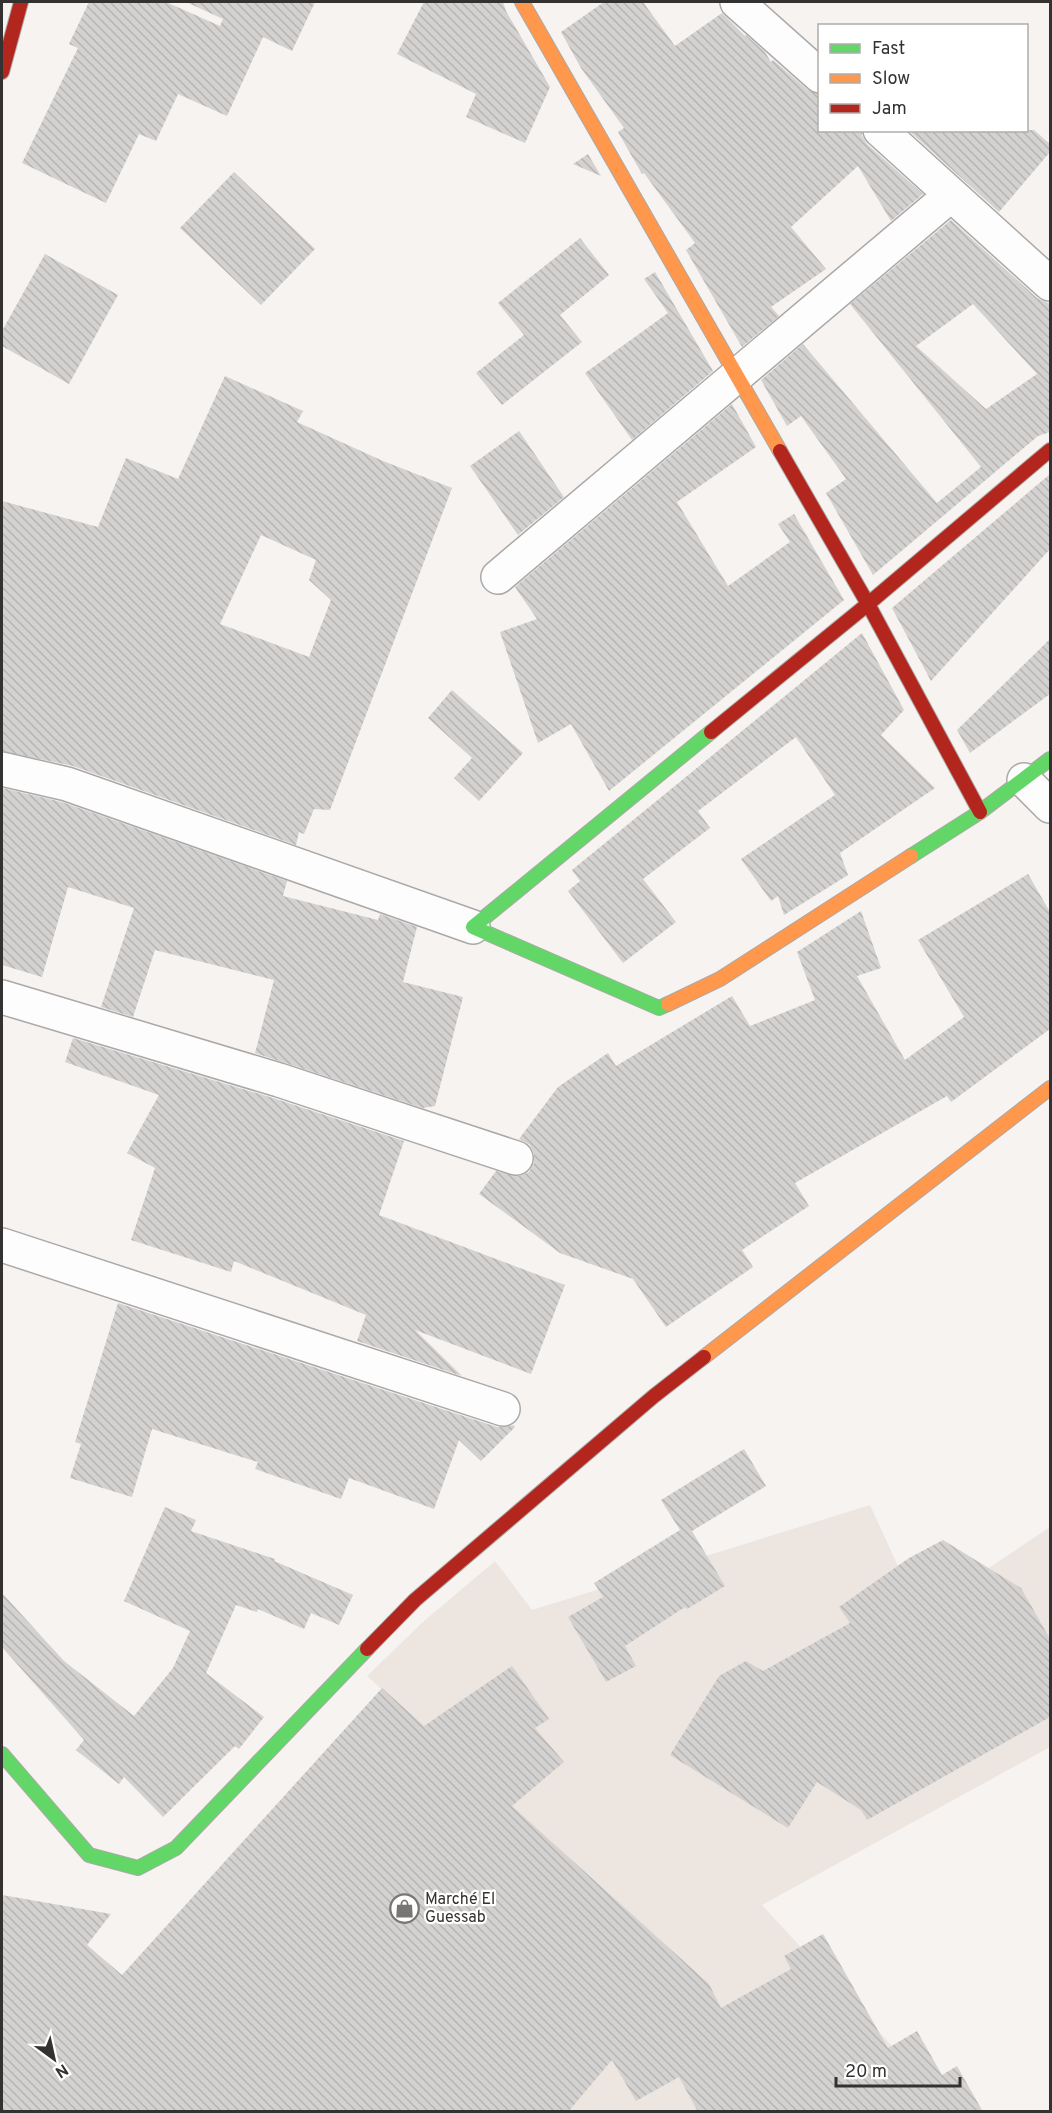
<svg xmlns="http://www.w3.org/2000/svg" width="1052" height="2113" font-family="Overpass,sans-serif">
<defs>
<pattern id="building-back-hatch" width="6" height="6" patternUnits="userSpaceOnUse" patternTransform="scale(1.5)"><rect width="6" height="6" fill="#d4d2d1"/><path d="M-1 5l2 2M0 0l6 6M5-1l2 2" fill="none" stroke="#b7b5b4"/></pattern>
</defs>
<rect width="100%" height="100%" fill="#f6f3f1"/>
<!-- built -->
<path fill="#ede6e0" d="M870,1505L920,1614L1050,1527V1747L762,1905L952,2111H568L691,1968L367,1676L423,1622L495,1561L532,1610Z"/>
<!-- building -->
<g fill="url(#building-back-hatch)" fill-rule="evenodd">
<path d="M89,2H166L220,26L223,19L186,2H315L292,51L263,37L227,116L178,94L156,141L139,134L106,203L22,163L78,48L69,44Z"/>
<path d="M424,2H503L506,11L550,87L525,143L466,117L476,94L397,54Z"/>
<path d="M604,2H643L675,46L722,13L745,36L746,35L765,52L771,62L773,60L808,90L819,94V130H862V136L867,144L923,194L891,221L858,166L791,227L826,269L771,307L779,316L742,347L686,250L695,243L644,173L642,174L618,132L624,128L581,68L561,32Z"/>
<path d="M908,130H1034L1050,144V152L999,212Z"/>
<path d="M588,154L601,176L573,164Z"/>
<path d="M234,172L315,249L261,305L180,228Z"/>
<path d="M951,220L1037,298L1050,304V432L1038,436L873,575L826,493L846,479L801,416L787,426L761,380L803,344L937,503L981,467L850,304ZM973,304L1037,374L986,409L916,346Z"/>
<path d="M580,238L609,275L560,315L582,342L502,405L476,373L524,335L498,303Z"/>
<path d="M45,254L118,295L69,384L2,346V331Z"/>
<path d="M655,272L713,371L632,440L585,373L668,313L644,279Z"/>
<path d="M225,376L303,411L297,422L383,461L452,488L330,810L314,809L304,834L299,832L296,845L73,766L2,751V501L98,527L126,458L178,479ZM261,535L316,560L309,580L331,600L309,657L220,624Z"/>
<path d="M732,404L756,447L677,502L728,586L790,542L778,524L794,514L844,600L609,791L571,724L538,743L500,632L537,619L515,587Z"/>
<path d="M519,431L564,497L518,535L470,466Z"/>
<path d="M1050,474V549L931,681L892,608Z"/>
<path d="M862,633L904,710L881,735L935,788L840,853L848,875L784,915L778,896L771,901L741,859L835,795L796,737L698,811L710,828L643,879L676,922L623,963L568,891L580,881L572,870Z"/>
<path d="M1050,639V694L970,753L957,730Z"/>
<path d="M452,690L523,753L479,801L454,778L472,758L428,718Z"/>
<path d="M2,788L62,802L287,881L283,896L378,920L380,914L417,927L403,982L463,997L435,1106L423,1108L255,1053L274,980L155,950L133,1017L101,1007L134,908L68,887L42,977L2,965Z"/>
<path d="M1028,874L1050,912V1029L951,1102L947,1096L795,1183L809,1206L742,1250L753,1267L666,1327L633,1279L560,1253L479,1194L496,1171L519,1176L529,1172L534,1163V1154L530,1145L519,1139L558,1087L608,1053L616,1066L732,996L750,1026L815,1000L797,952L861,911L881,968L857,976L905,1060L964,1017L918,940Z"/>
<path d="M73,1038L273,1098L404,1141L379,1215L565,1285L531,1374L415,1330L462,1376L357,1341L366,1315L234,1261L231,1272L131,1240L155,1168L127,1153L159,1095L65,1062Z"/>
<path d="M118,1303L497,1427H506L513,1425L515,1427L481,1461L459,1440L434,1509L349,1478L341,1499L255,1469L258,1462L152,1429L132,1497L70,1478L81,1444L75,1442Z"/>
<path d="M744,1449L766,1486L692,1531L725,1586L687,1609L685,1607L625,1646L636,1666L606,1682L568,1617L603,1597L594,1583L680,1530L661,1500Z"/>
<path d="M165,1507L196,1520L191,1531L275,1559L274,1561L353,1595L339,1625L311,1613L304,1629L258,1609L257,1612L236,1605L206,1673L264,1717L239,1749L235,1746L163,1817L124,1777L119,1784L76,1750L84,1740L2,1647V1593L64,1661L134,1716L173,1668L190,1631L124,1601Z"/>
<path d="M943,1540L1021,1588L1050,1639V1717L867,1820L861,1810L817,1782L788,1828L670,1755L719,1676L746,1661L763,1671L850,1623L839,1607L909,1558Z"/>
<path d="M512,1666L549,1719L535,1728L564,1762L512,1806L709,1984L721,2008L791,1969L784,1956L823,1934L888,2048L917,2031L942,2075L957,2066L983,2112H698L679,2077L636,2101L612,2060L568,2112H2V1895L111,1914L87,1945L122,1975L382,1688L424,1726Z"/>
</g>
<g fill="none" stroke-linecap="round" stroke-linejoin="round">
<defs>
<g id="street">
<path d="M737,2L820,76"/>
<path d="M880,130L1050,284"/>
<path d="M498,577L951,195"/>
<path d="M2,769L67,784L473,927"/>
<path d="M1024,780L1050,806"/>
<path d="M2,997L279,1080L516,1158"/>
<path d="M2,1245L503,1409"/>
</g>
<g id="fast">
<path d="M911,856L980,812L1050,759"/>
<path d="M668,1004L659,1008L473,927L711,732"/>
<path d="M2,1754L89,1855L138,1868L176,1848L367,1649"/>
</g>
<g id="slow">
<path d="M522,2L780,451"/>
<path d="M668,1004L720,979L911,856"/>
<path d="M704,1357L1050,1088"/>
</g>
<g id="jam">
<path d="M2,72L21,2"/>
<path d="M780,451L868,604L980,812"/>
<path d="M711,732L868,604L1050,450"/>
<path d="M367,1649L415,1600L654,1396L704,1357"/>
</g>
</defs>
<!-- street casing -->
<use href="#street" stroke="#aba9a8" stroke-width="36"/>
<!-- fast casing -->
<use href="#fast" stroke="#aba9a8" stroke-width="16"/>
<!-- slow casing -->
<use href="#slow" stroke="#aba9a8" stroke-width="16"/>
<!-- jam casing -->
<use href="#jam" stroke="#aba9a8" stroke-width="16"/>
<!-- street -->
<use href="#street" stroke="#fefdfd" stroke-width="33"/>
<!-- fast -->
<use href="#fast" stroke="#63d668" stroke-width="14"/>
<!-- slow -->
<use href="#slow" stroke="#ff974d" stroke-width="14"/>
<!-- jam -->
<use href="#jam" stroke="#b3261e" stroke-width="14"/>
</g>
<!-- icons -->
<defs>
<symbol id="shop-ring" viewBox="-11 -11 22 22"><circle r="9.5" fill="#fff" stroke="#787674" stroke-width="1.5"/><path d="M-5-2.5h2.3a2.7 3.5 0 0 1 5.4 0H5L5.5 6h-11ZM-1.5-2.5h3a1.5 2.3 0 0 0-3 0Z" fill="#787674"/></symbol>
</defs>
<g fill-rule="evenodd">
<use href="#shop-ring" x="388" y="1892" width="33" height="33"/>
</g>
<g text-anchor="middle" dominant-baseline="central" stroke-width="4.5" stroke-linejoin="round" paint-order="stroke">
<!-- poi labels -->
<g font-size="16" fill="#343230" stroke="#fff" text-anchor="start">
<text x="425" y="1900">Marché El<tspan x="425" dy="18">Guessab</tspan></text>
</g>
</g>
<!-- border -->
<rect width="1052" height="2113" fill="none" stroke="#343230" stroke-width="6"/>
<!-- legend -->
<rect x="818" y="24" width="210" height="108" fill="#ffffff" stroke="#aeadac" stroke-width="1.5"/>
<rect x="830" y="44" width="30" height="9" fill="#63d668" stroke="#aeadac" stroke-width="1.5"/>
<text x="872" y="54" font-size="18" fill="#343230">Fast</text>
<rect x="830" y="74" width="30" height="9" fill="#ff974d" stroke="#aeadac" stroke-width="1.5"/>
<text x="872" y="84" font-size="18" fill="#343230">Slow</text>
<rect x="830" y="104" width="30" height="9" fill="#b3261e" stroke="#aeadac" stroke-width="1.5"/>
<text x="872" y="114" font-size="18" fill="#343230">Jam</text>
<!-- north arrow -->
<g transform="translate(54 2059) rotate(147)" stroke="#ffffff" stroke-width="4.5" paint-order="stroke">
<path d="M0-4.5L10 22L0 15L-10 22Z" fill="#343230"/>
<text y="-9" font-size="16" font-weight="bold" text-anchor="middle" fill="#343230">N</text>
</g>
<!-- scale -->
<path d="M836 2077v9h124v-9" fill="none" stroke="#343230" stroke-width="3"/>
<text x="845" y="2077" font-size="18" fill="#343230" stroke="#ffffff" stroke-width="4.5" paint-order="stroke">20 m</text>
</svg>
